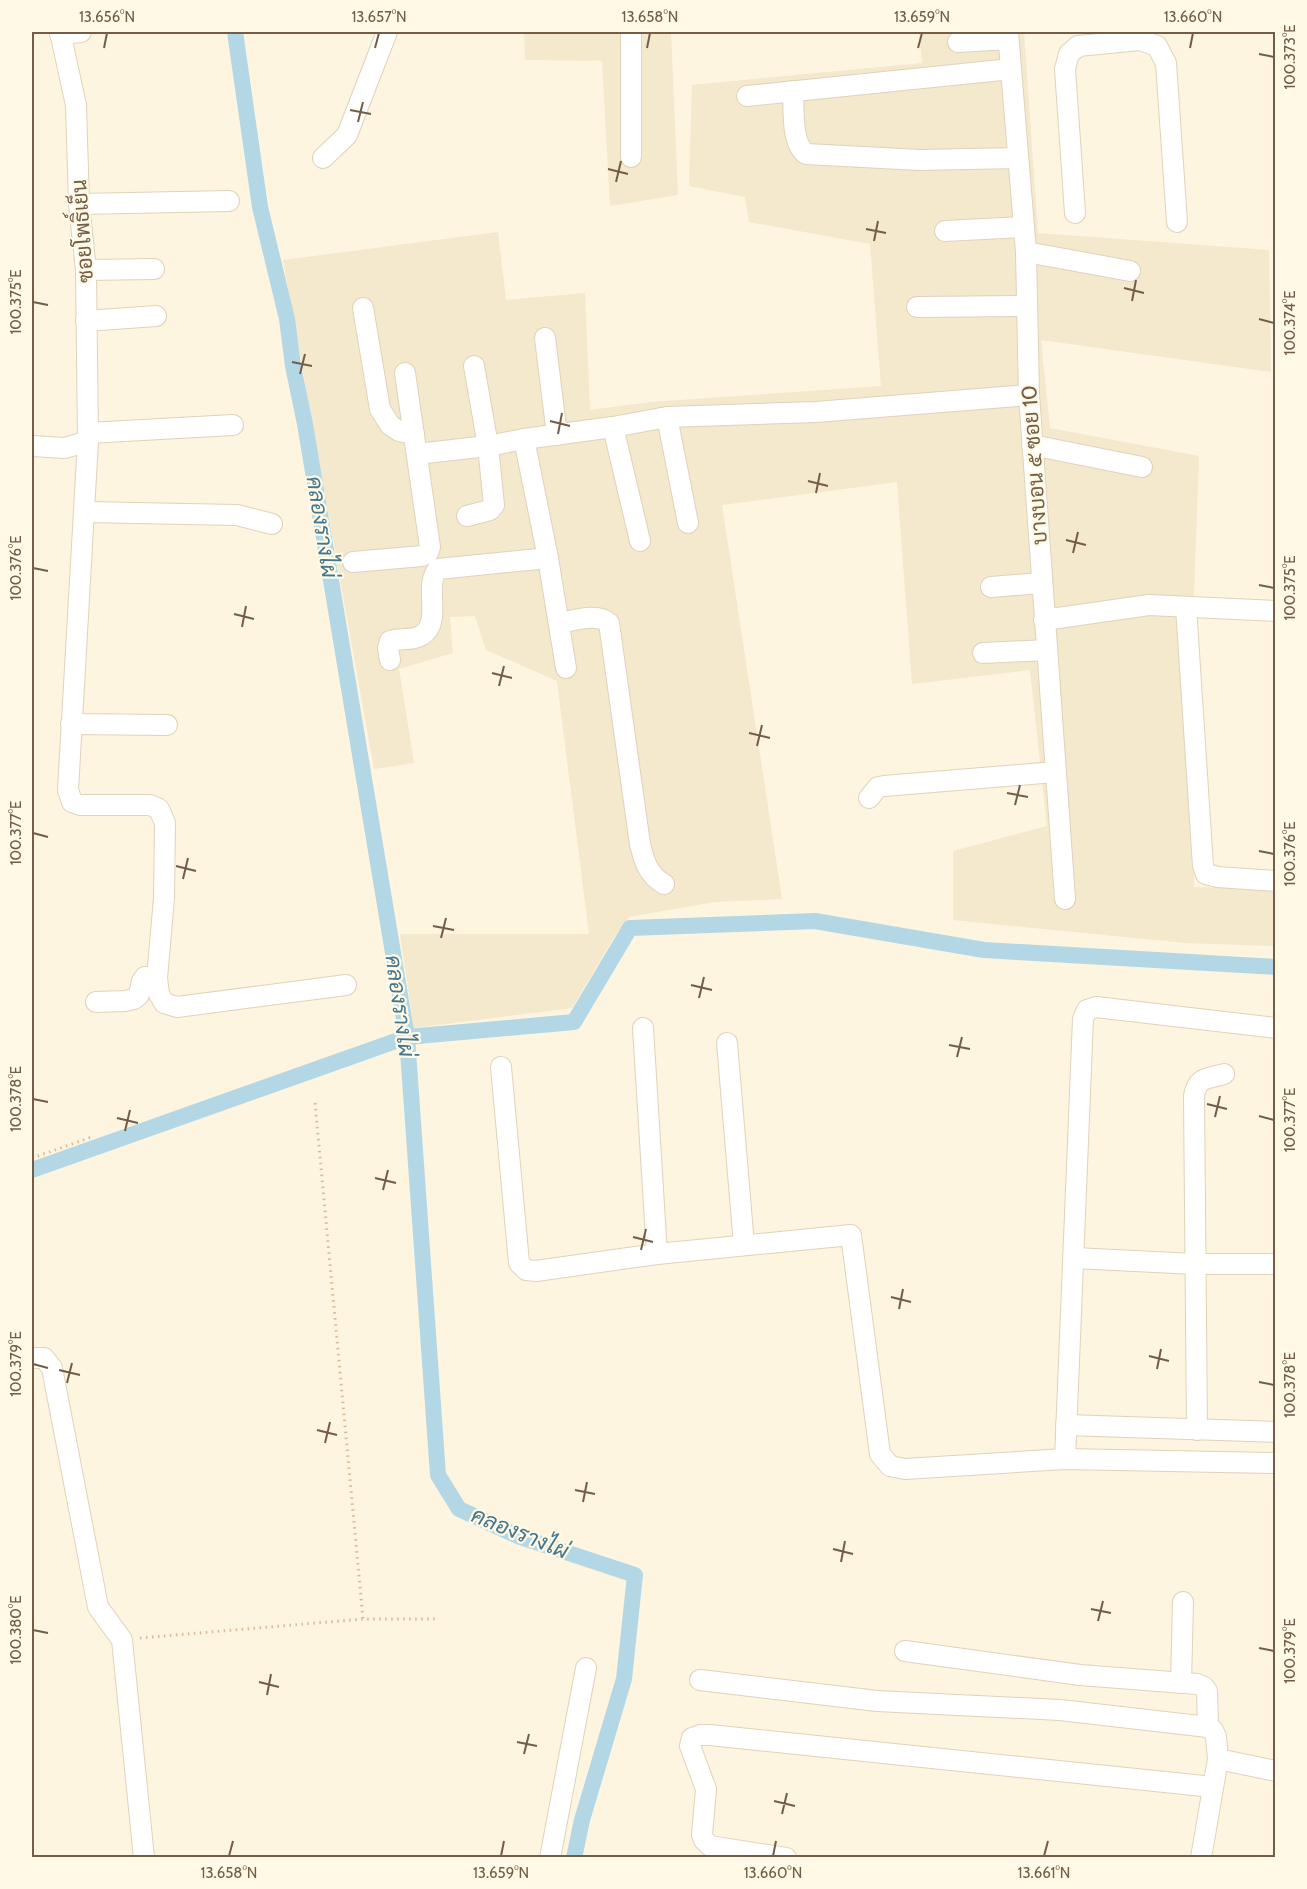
<svg xmlns="http://www.w3.org/2000/svg" width="1307" height="1889" font-family="Cabin,Sarabun,sans-serif">
<rect width="100%" height="100%" fill="#fdf5df"/>
<!-- residential -->
<g fill="#f4e8cd">
<path d="M524,32H671L678,195L610,206L602,61L525,60Z"/>
<path d="M919,32H1024L1038,233L1269,250L1271,372L1041,340L1050,428L1199,456L1194,594V887L1275,889V946L1185,943L953,920V851L1047,826L1030,670L912,684L897,482L722,505L782,899L715,902L629,917L616,934L572,1008L414,1028L400,934H589L557,681L486,650L475,616L450,617L453,653L399,669L414,763L374,769L283,260L498,232L506,300L585,293L590,410L651,402L881,386L870,244L749,222L745,197L689,186L692,85L922,63Z"/>
</g>
<g fill="none" stroke-linecap="round" stroke-linejoin="round">
<!-- canal -->
<g stroke="#b4d7e6" stroke-width="16">
<path d="M235,32L260,207L287,319L293,366L305,424L407,1037L438,1475L459,1509L520,1537L635,1575L624,1679L582,1820L574,1858"/>
<path d="M32,1170L407,1037L574,1022L630,928L815,921L984,950L1276,967"/>
</g>
<defs>
<g id="minor">
<path d="M60,32L76,105L79,204L86,270L88,441L68,790L72,802L80,805H150L159,809L165,823L164,898L157,978L159,994L164,1003L177,1007L346,985"/>
<path d="M631,32V157"/>
<path d="M1008,32L1026,252L1029,395L1065,899"/>
<path d="M60,34L81,32"/>
<path d="M958,42L1008,39"/>
<path d="M793,91C794,109 791,143 806,154L920,160L1018,158"/>
<path d="M747,96L1011,69"/>
<path d="M323,158L347,135L387,32"/>
<path d="M79,204L229,201"/>
<path d="M1075,213L1065,69L1069,54L1078,46L1140,40L1157,46L1166,63L1177,222"/>
<path d="M945,231L1024,227"/>
<path d="M1026,252L1130,271"/>
<path d="M86,270L154,269"/>
<path d="M917,307L1027,306"/>
<path d="M363,308L380,409L390,425L399,431L414,434"/>
<path d="M86,321L156,316"/>
<path d="M545,338L557,435"/>
<path d="M667,417L688,523"/>
<path d="M613,427L640,541"/>
<path d="M88,433L233,425"/>
<path d="M524,439L548,558L566,668"/>
<path d="M1032,445L1142,467"/>
<path d="M32,446L65,448L88,441"/>
<path d="M417,454L488,446L524,439L613,427L667,417L816,412L1029,395"/>
<path d="M85,512L237,515L272,524"/>
<path d="M467,516L490,510L494,505L488,446L474,366"/>
<path d="M353,562L422,556L428,553L430,547L405,373"/>
<path d="M991,587L1041,583"/>
<path d="M1186,607L1203,866L1206,874L1218,877L1276,881"/>
<path d="M1044,620L1149,605L1276,611"/>
<path d="M559,623C573,621 597,612 609,623L640,844C644,861 648,875 664,884"/>
<path d="M983,653L1047,650"/>
<path d="M390,660L388,648L390,641C400,638 413,641 422,635C443,622 423,586 438,569L548,558"/>
<path d="M71,724L167,725"/>
<path d="M869,798L878,787L884,786L1055,772"/>
<path d="M96,1002L125,1001L134,999L139,995L142,981L145,977L157,978"/>
<path d="M643,1028L657,1254"/>
<path d="M727,1043L744,1245"/>
<path d="M501,1067L519,1263L526,1270L536,1271L657,1254L851,1235L880,1454L890,1466L905,1469L1065,1459L1276,1463"/>
<path d="M1074,1258L1195,1264H1276"/>
<path d="M32,1358H44L52,1368L98,1607L122,1640L144,1858"/>
<path d="M1066,1425L1276,1432"/>
<path d="M1197,1430L1194,1096C1197,1077 1207,1079 1224,1074"/>
<path d="M1065,1459L1083,1019L1087,1010L1096,1007L1276,1028"/>
<path d="M905,1651L1080,1675L1197,1684L1204,1687L1207,1691L1208,1727"/>
<path d="M700,1680L877,1701L1060,1710L1208,1727L1213,1730L1216,1737L1218,1759L1201,1858"/>
<path d="M1181,1683L1183,1602"/>
<path d="M1218,1759L1276,1771"/>
<path d="M550,1858L586,1668"/>
<path d="M786,1858L710,1846L704,1840L702,1835L706,1789L690,1746L692,1738L700,1735H710L1213,1787"/>
</g>
</defs>
<!-- minor casing -->
<use href="#minor" stroke="#e0d2bb" stroke-width="22"/>
<!-- path -->
<g stroke="#d7ba9a" stroke-width="3" stroke-dasharray="1.5 4.5" stroke-linecap="butt">
<path d="M315,1103L363,1619"/>
<path d="M32,1158L92,1137"/>
<path d="M140,1638L363,1619H437"/>
</g>
<!-- minor -->
<use href="#minor" stroke="#fff" stroke-width="20"/>
</g>
<!-- ticks -->
<path fill="none" stroke="#735d47" stroke-width="2" d="M104,48L107,33M375,48L379,33M647,48L650,33M918,48L922,33M1190,48L1193,33M1259,54L1274,57M350,110L371,114M358,122L363,102M608,169L628,174M616,182L621,161M866,229L886,233M874,241L878,221M1124,288L1144,293M1132,301L1136,280M33,302L48,305M1259,319L1274,323M292,362L312,366M300,374L305,354M550,421L570,426M558,434L562,413M808,481L828,486M816,493L820,473M1066,540L1086,545M1073,553L1078,532M33,568L48,571M1259,585L1274,588M234,614L254,619M242,627L246,606M492,673L512,678M499,686L504,666M749,733L770,738M757,746L762,725M1007,793L1028,797M1015,805L1020,785M33,833L48,837M1259,851L1274,854M176,866L196,871M183,879L188,858M433,926L454,930M441,938L446,918M691,985L712,990M699,998L704,977M949,1045L970,1049M957,1057L962,1037M33,1099L48,1102M1207,1104L1227,1109M1259,1116L1274,1120M1215,1117L1220,1096M117,1118L138,1123M125,1131L130,1110M375,1178L396,1183M383,1190L388,1170M633,1237L653,1242M641,1250L646,1229M891,1297L911,1302M899,1309L903,1289M1149,1356L1169,1361M33,1364L48,1368M1157,1369L1161,1349M59,1370L80,1375M1259,1382L1274,1385M67,1383L72,1363M317,1430L337,1435M325,1443L330,1422M575,1490L595,1494M583,1502L587,1482M833,1549L853,1554M841,1562L845,1541M1091,1609L1111,1613M1098,1621L1103,1601M33,1630L48,1633M1259,1648L1274,1651M259,1682L279,1687M267,1695L271,1674M517,1742L537,1746M524,1754L529,1734M774,1801L795,1806M782,1814L787,1793M229,1856L233,1841M501,1856L504,1841M773,1856L776,1841M1044,1856L1048,1841"/>
<g text-anchor="middle" dominant-baseline="central" stroke-width="4.5" stroke-linejoin="round" paint-order="stroke">
<!-- street labels -->
<g font-size="21" fill="#735d47" stroke="#fff9e6">
<text transform="translate(82 231) rotate(-94)">ซอยโพธิ์เย็น</text>
<text transform="translate(1034 465) rotate(-94)">บางบอน ๕ ซอย 10</text>
</g>
<!-- water labels -->
<g font-size="22" font-style="italic" fill="#42778e" stroke="#fff9e6">
<text transform="translate(322 527) rotate(81)">คลองรางไผ่</text>
<text transform="translate(400 1006) rotate(82)">คลองรางไผ่</text>
<text transform="translate(520 1533) rotate(22)">คลองรางไผ่</text>
</g>
</g>
<!-- border -->
<rect width="1307" height="1889" fill="none" stroke="#fff9e6" stroke-width="66"/>
<rect x="33" y="33" width="1241" height="1823" fill="none" stroke="#735d47" stroke-width="2"/>
<g font-size="15" text-anchor="middle" fill="#735d47">
<text x="107" y="22">13.656°N</text>
<text x="379" y="22">13.657°N</text>
<text x="650" y="22">13.658°N</text>
<text x="922" y="22">13.659°N</text>
<text x="1193" y="22">13.660°N</text>
<text transform="translate(1290 57) rotate(-90)" y="5">100.373°E</text>
<text transform="translate(16 302) rotate(-90)" y="5">100.375°E</text>
<text transform="translate(1290 323) rotate(-90)" y="5">100.374°E</text>
<text transform="translate(16 568) rotate(-90)" y="5">100.376°E</text>
<text transform="translate(1290 588) rotate(-90)" y="5">100.375°E</text>
<text transform="translate(16 833) rotate(-90)" y="5">100.377°E</text>
<text transform="translate(1290 854) rotate(-90)" y="5">100.376°E</text>
<text transform="translate(16 1099) rotate(-90)" y="5">100.378°E</text>
<text transform="translate(1290 1120) rotate(-90)" y="5">100.377°E</text>
<text transform="translate(16 1364) rotate(-90)" y="5">100.379°E</text>
<text transform="translate(1290 1385) rotate(-90)" y="5">100.378°E</text>
<text transform="translate(16 1630) rotate(-90)" y="5">100.380°E</text>
<text transform="translate(1290 1651) rotate(-90)" y="5">100.379°E</text>
<text x="229" y="1878">13.658°N</text>
<text x="501" y="1878">13.659°N</text>
<text x="773" y="1878">13.660°N</text>
<text x="1044" y="1878">13.661°N</text>
</g>
</svg>
